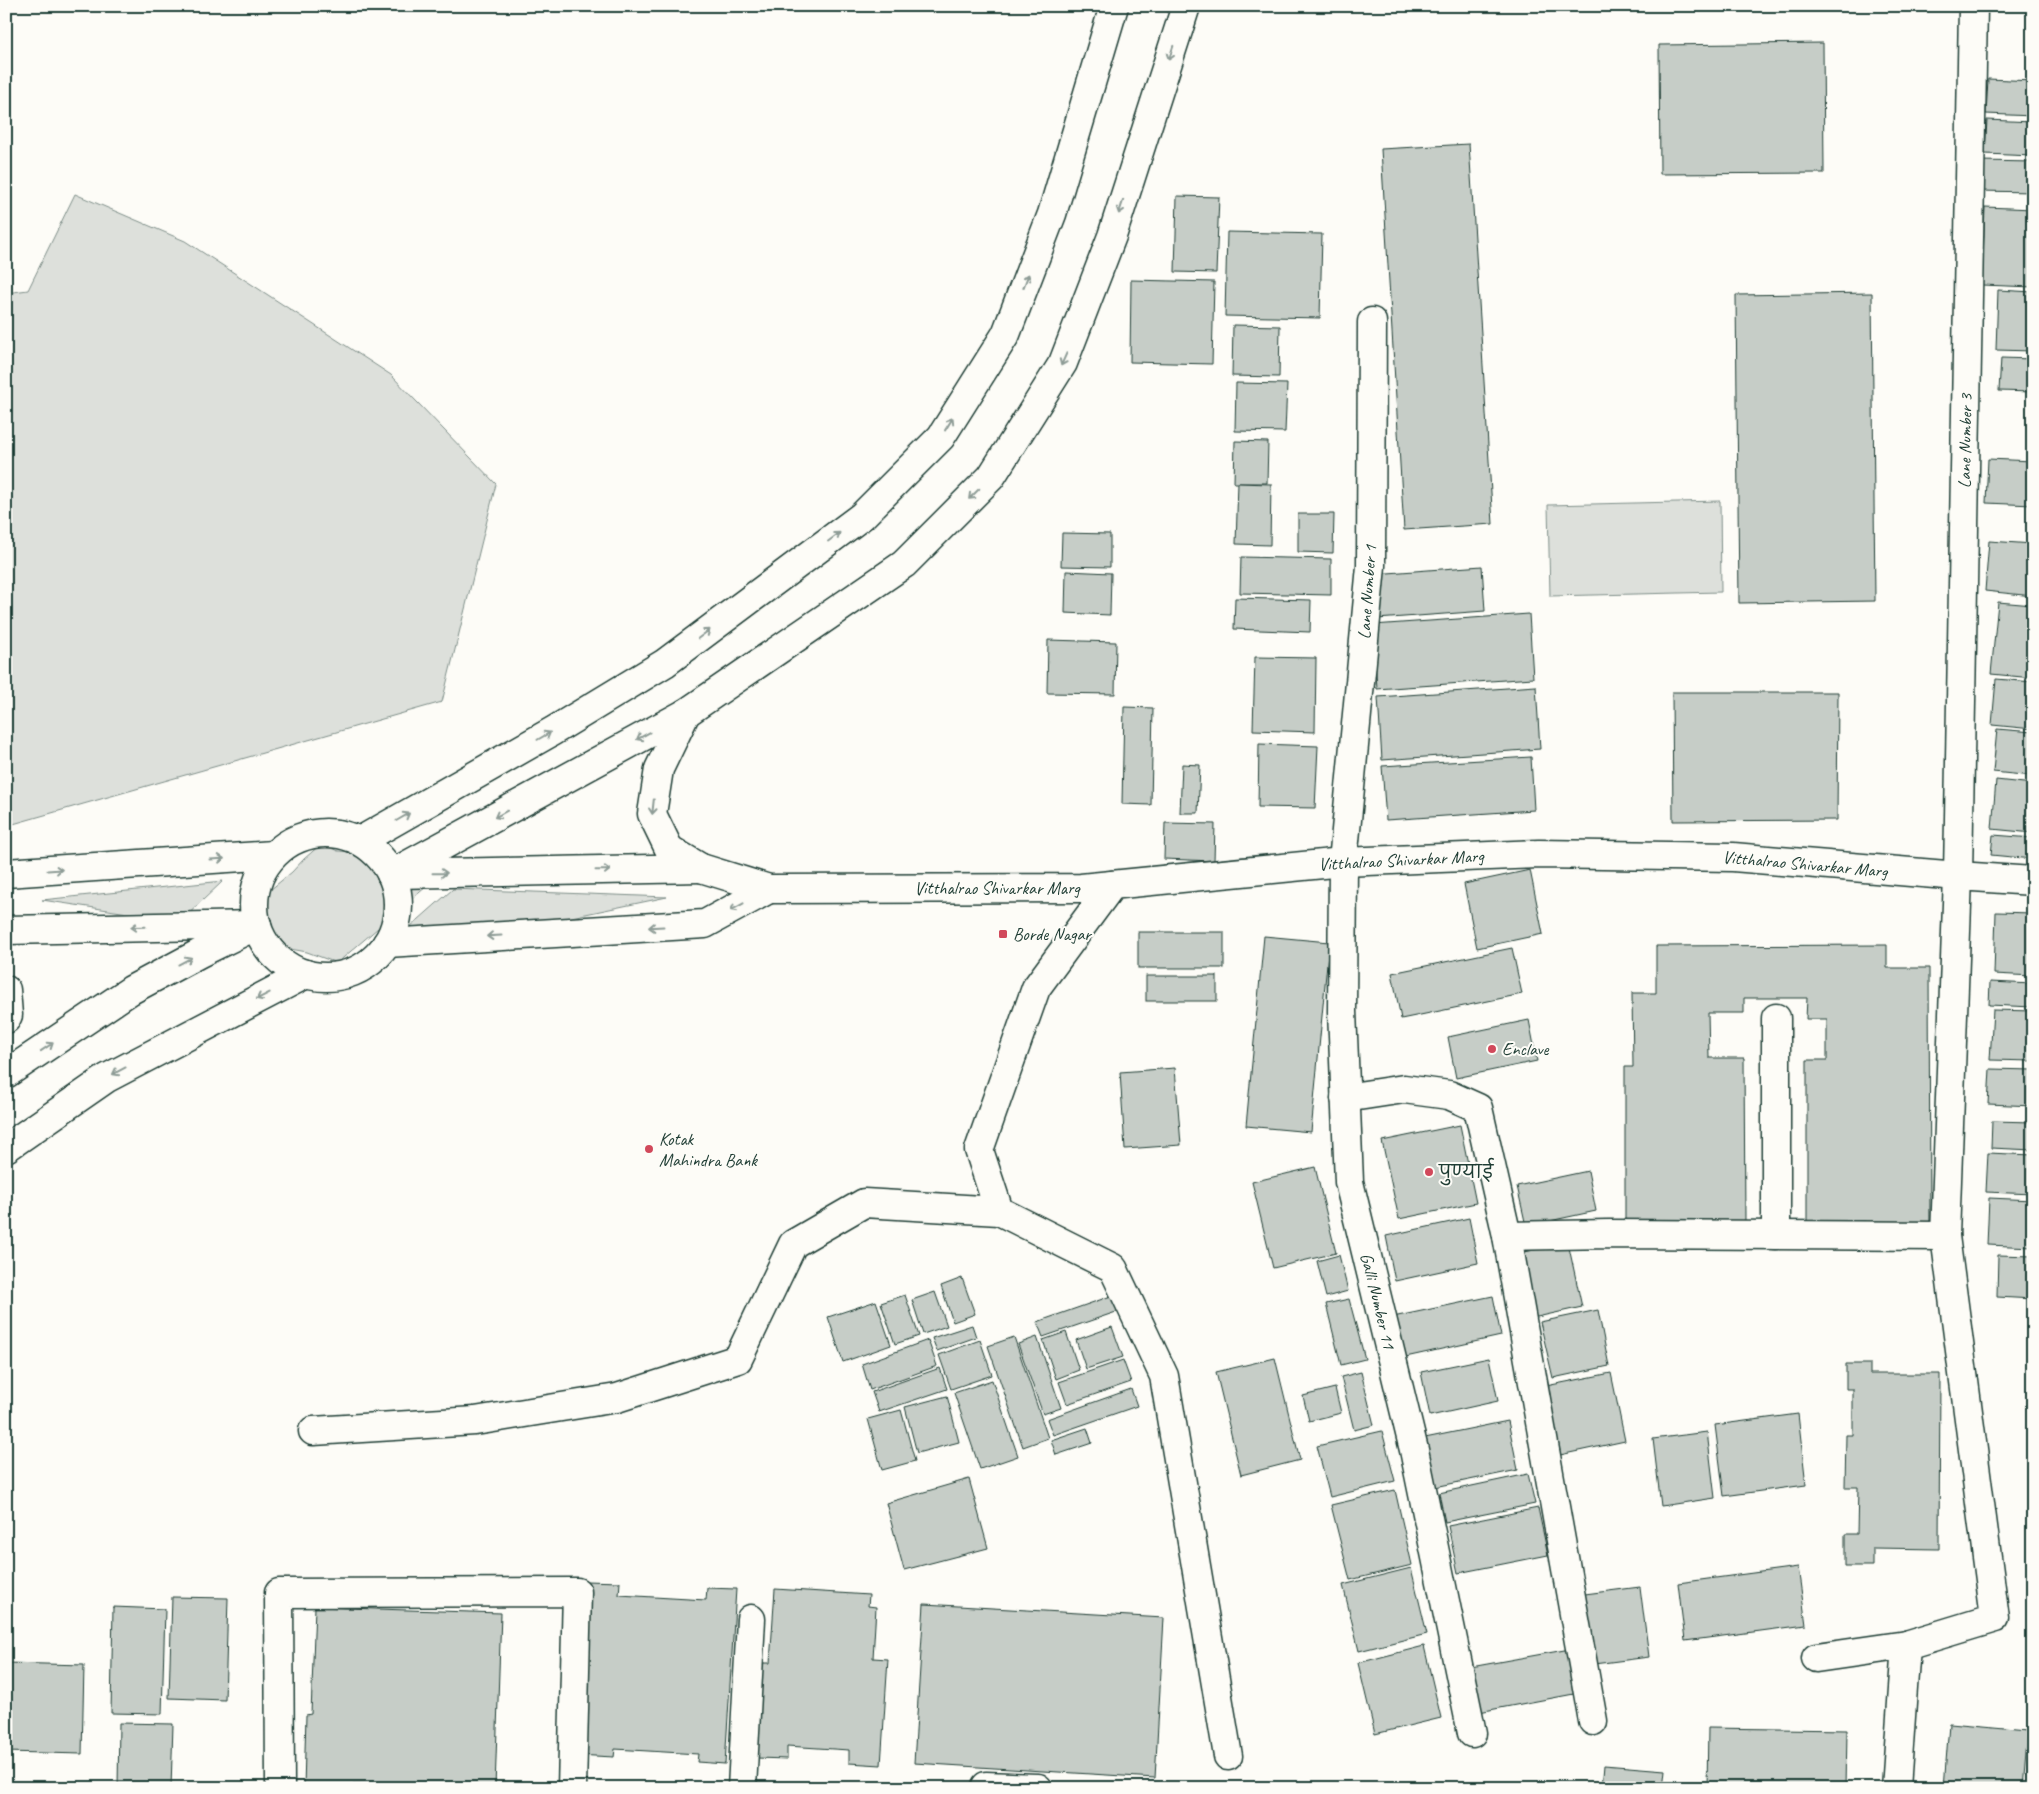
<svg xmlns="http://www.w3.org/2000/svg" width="2039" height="1794" font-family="Caveat,'Playpen Sans Deva',sans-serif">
<rect width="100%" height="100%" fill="#fdfcf7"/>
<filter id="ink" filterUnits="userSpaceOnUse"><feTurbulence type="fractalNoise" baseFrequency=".02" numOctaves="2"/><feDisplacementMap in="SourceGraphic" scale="10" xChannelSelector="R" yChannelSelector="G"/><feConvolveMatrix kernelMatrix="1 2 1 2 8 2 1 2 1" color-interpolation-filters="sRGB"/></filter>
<g filter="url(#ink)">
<!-- green -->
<g fill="#dde0db" stroke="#7e8e88">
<path d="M75,194L185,241L391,375L496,484L442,702L6,826V293L28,290Z"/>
<path d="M1720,501L1721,592L1550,596L1548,505Z"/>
<path d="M321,844L338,851L352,852L440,875L337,963L307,952L219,936L270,890L292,872L304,859Z"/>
<path d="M223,881L181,921L42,900Z"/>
<path d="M453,889L667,897L375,958Z"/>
</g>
<!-- building -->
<g fill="#c6cdc7" stroke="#1f3d34">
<path d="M1823,43L1824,173L1660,174L1659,45Z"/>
<path d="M1988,79L2033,81V116L1986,114Z"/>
<path d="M1987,120L2033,122V156L1985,154Z"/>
<path d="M1469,144L1493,524L1404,530L1381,149Z"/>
<path d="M1980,161L2033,162V192L1979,191Z"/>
<path d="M1177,196L1219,197L1216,273L1175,272Z"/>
<path d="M1985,207L2033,209V287L1982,285Z"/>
<path d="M1227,232L1322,234L1320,318L1225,316Z"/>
<path d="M1131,280L1214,282L1212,364L1130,362Z"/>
<path d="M1998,290L2033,292V351L1996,350Z"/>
<path d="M1872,293L1875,601L1739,603L1736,295Z"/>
<path d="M1233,325L1280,326L1279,377L1232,376Z"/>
<path d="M2001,358L2033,359V392L1999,391Z"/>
<path d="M1236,383L1287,384L1285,432L1235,431Z"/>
<path d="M1235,441L1268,442L1267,483H1234Z"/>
<path d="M1988,459L2033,461V505L1986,503Z"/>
<path d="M1238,483L1271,484L1270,545L1236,544Z"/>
<path d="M1298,514H1334L1333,553L1298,552Z"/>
<path d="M1062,533L1110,534V567L1061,566Z"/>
<path d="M1989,541L2033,544V596L1985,591Z"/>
<path d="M1241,557L1331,559V595L1240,593Z"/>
<path d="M1482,566L1485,611L1377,619L1374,574Z"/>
<path d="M1066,571L1111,573L1110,615L1065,613Z"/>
<path d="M1235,598L1311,600L1310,632L1234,629Z"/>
<path d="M1998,602L2033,605V678L1991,674Z"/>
<path d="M1529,614L1533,678L1377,689L1373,625Z"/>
<path d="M1048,640L1116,642L1115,694L1047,693Z"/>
<path d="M1255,657L1316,658L1315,732L1253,730Z"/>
<path d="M1996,679L2033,682V729L1992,725Z"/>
<path d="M1536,686L1540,749L1382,760L1378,697Z"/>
<path d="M1672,692H1838L1837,820L1673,821Z"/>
<path d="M1124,707L1153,708L1151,805L1122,804Z"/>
<path d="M1997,729L2033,732V776L1993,772Z"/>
<path d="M1259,744L1318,746L1315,808L1258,807Z"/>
<path d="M1531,757L1534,810L1386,820L1382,766Z"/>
<path d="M1182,764L1200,765L1198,813H1180Z"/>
<path d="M1996,780L2033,784V833L1992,829Z"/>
<path d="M1165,823L1215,824L1214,861L1164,859Z"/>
<path d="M1993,835L2033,838V859L1991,855Z"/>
<path d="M1530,870L1543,934L1477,948L1464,884Z"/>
<path d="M1996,912L2033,913V976L1994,974Z"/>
<rect x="1138" y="932" width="86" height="36"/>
<path d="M1264,936L1329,942L1311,1132L1246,1126Z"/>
<path d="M1887,945V968H1929L1930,1222L1807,1223V1060H1827V1019H1806L1807,998H1744V1013H1708L1709,1058H1744L1745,1223H1625V1067H1633L1632,993H1656V946Z"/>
<path d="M1512,948L1522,994L1401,1019L1392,973Z"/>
<rect x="1146" y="976" width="71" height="25"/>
<path d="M1990,982L2033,984V1007L1989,1005Z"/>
<path d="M1993,1010L2033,1011V1061L1990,1060Z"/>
<path d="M1529,1020L1537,1061L1456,1078L1448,1037Z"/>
<path d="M1175,1068L1181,1145L1125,1149L1120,1072Z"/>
<path d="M1990,1069L2033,1070V1106L1988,1104Z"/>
<path d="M1992,1121L2033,1122V1150L1991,1148Z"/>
<path d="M1460,1125L1476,1203L1399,1219L1382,1141Z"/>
<path d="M1988,1153L2033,1155V1194L1986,1192Z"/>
<path d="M1315,1167L1336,1253L1273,1268L1252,1182Z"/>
<path d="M1588,1171L1596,1211L1526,1226L1517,1186Z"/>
<path d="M1989,1198L2033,1200V1247L1987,1245Z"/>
<path d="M1469,1218L1478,1263L1395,1281L1386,1236Z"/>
<path d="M1568,1243L1582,1307L1528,1319L1515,1254Z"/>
<path d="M1339,1255L1348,1291L1326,1297L1317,1261Z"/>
<path d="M1998,1255L2033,1256V1299L1997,1297Z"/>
<path d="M962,1278L975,1314L953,1322L941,1286Z"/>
<path d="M935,1292L947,1326L923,1334L912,1300Z"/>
<path d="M905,1295L919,1336L895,1344L881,1303Z"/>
<path d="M1114,1295L1119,1311L1043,1337L1037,1322Z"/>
<path d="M1493,1296L1501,1336L1401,1358L1393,1317Z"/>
<path d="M1349,1299L1365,1359L1341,1365L1326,1304Z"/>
<path d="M876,1301L891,1345L843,1362L828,1317Z"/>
<path d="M1598,1310L1609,1366L1553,1378L1540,1322Z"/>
<path d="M972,1325L976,1337L937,1351L932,1338Z"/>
<path d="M1112,1327L1123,1357L1086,1369L1076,1340Z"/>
<path d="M1066,1332L1079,1370L1056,1379L1043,1340Z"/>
<path d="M1014,1337L1048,1438L1023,1447L988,1346Z"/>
<path d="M1037,1337L1061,1408L1043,1414L1018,1344Z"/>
<path d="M928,1340L937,1366L870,1390L862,1364Z"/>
<path d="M980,1340L992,1375L951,1389L939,1355Z"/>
<path d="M1275,1358L1300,1460L1241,1475L1216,1372Z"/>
<path d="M1489,1358L1498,1401L1430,1416L1421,1372Z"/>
<path d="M1123,1360L1131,1382L1067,1404L1059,1382Z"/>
<path d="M1846,1364H1870V1374H1940L1939,1549L1873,1548V1566H1845V1534H1857L1858,1487H1845L1846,1435H1853V1389H1846Z"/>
<path d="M940,1368L947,1389L879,1412L872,1392Z"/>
<path d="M1361,1372L1374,1425L1354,1430L1341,1377Z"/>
<path d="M1611,1373L1625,1441L1560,1455L1546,1386Z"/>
<path d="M992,1380L1018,1456L980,1469L954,1393Z"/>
<path d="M1335,1388L1341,1413L1309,1421L1303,1396Z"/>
<path d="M1131,1389L1137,1406L1053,1435L1047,1419Z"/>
<path d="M947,1396L959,1442L917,1453L905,1407Z"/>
<path d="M901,1410L915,1461L882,1470L868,1419Z"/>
<path d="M1798,1414L1806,1485L1724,1496L1715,1425Z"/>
<path d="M1508,1421L1518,1470L1435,1487L1425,1438Z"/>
<path d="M1087,1428L1092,1443L1056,1455L1051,1440Z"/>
<path d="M1382,1431L1395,1481L1330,1497L1317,1446Z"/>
<path d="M1707,1432L1715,1498L1661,1506L1653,1439Z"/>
<path d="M2033,1465V1539L2030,1538Z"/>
<path d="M1528,1474L1535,1504L1445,1522L1439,1493Z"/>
<path d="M969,1479L988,1548L904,1570L886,1503Z"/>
<path d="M1395,1490L1412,1565L1350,1580L1331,1505Z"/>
<path d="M1538,1508L1548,1555L1458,1573L1448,1526Z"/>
<path d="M1798,1567L1806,1625L1685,1641L1678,1583Z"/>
<path d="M1411,1568L1427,1634L1359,1651L1343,1585Z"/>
<path d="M586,1581L620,1582L619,1595L706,1600L707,1588L736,1589L725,1764L697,1762L698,1754L615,1749L614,1757L576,1755Z"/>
<path d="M1640,1587L1649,1657L1587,1665L1577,1595Z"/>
<path d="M775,1589L869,1595L868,1606L876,1607L873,1658L888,1659L881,1765L849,1763V1750L787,1746V1759L757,1758L763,1663H770Z"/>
<path d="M172,1597L228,1598L225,1700L169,1698Z"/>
<path d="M924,1604L1164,1618L1155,1778L914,1763Z"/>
<path d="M113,1607L165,1609L162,1714L111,1713Z"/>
<path d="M315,1607L501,1613L495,1788L354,1784V1788H304L306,1715L311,1714Z"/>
<path d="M1424,1646L1441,1718L1375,1734L1358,1663Z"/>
<path d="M1570,1649L1579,1693L1479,1712L1471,1667Z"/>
<path d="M6,1663L84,1665L82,1754L6,1752Z"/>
<path d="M119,1723L173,1724L171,1788H118Z"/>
<path d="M1949,1723L2027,1730L2022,1788H1944Z"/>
<path d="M1708,1728L1847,1730L1846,1788H1707Z"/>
<path d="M1604,1765L1665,1770L1663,1788H1602Z"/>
</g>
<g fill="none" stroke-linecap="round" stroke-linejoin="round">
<defs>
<g id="minor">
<path d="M1372,322L1371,566L1343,862L1342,1011L1349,1182L1414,1450L1472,1733"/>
<path d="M686,713L659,769L652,814L669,849L701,868L769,889L1081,888L1343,862L1539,854L1733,857L1958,876L2033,881"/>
<path d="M360,841L553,731L665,663L862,516L941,437L1006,334L1052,214L1114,6"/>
<path d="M391,874L686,713L904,564L991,477L1063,363L1112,236L1186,6"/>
<path d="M395,874L701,868"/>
<path d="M1112,885L1036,988L979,1150L999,1211L1113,1268L1164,1376L1228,1756"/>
<path d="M387,943L705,924L769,889"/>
<path d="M6,990L8,1015L6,1019"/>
<path d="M1776,1018V1235"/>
<path d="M6,1074L131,990L200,953L257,925"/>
<path d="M1345,1098L1404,1089L1449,1095L1478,1108L1507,1236L1593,1721"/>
<path d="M6,1148L107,1078L306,974"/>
<path d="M1507,1236L1609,1234L1945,1236"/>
<path d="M313,1431L475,1421L617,1398L738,1359L793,1244L864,1203L999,1211"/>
<path d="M1816,1658L1906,1645L1995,1618L1945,1236L1958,876L1973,6"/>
<path d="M280,1788L279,1593L577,1592L572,1788"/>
<path d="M742,1788L751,1619"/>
<path d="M986,1788V1786L1038,1788"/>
<path d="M1896,1788L1906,1645"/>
</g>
<g id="major">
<circle cx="326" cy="905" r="72"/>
<path d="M6,873L273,855"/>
<path d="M6,930L257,925"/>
</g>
</defs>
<!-- minor casing -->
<use href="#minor" stroke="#1f3d34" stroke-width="31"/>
<!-- major casing -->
<use href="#major" stroke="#1f3d34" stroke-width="31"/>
<!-- minor -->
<use href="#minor" stroke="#fdfcf7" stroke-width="28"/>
<!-- major -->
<use href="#major" stroke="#fdfcf7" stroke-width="28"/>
</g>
<!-- one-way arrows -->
<defs><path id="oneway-shaft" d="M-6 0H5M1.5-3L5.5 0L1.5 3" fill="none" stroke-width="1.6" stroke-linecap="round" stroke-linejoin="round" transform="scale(1.25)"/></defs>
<g stroke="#8e9c96">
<use href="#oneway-shaft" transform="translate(1171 53) rotate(108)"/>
<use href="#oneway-shaft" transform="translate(1121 207) rotate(108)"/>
<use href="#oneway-shaft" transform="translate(1026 281) rotate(-69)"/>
<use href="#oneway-shaft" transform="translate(1064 359) rotate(114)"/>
<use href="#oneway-shaft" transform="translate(949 424) rotate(-58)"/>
<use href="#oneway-shaft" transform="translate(974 494) rotate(135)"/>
<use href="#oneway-shaft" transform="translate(834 537) rotate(-37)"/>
<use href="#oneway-shaft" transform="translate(704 634) rotate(-37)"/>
<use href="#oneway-shaft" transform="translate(544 736) rotate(-30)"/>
<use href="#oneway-shaft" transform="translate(643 736) rotate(151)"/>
<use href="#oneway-shaft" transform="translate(653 807) rotate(96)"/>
<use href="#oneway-shaft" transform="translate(501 814) rotate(151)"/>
<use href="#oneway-shaft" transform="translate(403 817) rotate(-30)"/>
<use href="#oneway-shaft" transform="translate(217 859) rotate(-3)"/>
<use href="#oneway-shaft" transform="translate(55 870) rotate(-4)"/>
<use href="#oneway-shaft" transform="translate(603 870) rotate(-1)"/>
<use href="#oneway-shaft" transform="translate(440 873) rotate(-1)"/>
<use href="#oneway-shaft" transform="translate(737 907) rotate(151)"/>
<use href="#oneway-shaft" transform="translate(138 927) rotate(179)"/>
<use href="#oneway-shaft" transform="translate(656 927) rotate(177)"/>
<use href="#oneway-shaft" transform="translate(494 936) rotate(177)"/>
<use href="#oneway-shaft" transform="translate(185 961) rotate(-28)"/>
<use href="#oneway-shaft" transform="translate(263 996) rotate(153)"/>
<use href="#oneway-shaft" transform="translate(47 1047) rotate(-34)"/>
<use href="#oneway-shaft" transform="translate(119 1071) rotate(152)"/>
</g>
</g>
<!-- markers -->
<g fill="#d1495b" stroke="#fdfcf7" stroke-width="2">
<rect x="998" y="929" width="10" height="10" rx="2.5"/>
<circle cx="1492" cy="1049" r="5"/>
<circle cx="649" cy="1149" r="5"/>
<circle cx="1429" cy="1172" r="5"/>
</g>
<g text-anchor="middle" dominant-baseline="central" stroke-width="4" stroke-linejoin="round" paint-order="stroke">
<!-- street labels -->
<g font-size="18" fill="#1f3d34" stroke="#fdfcf7">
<text transform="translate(1965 441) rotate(-89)">Lane Number 3</text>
<text transform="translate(1367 592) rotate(-86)">Lane Number 1</text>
<text transform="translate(1401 860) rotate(-3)">Vitthalrao Shivarkar Marg</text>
<text transform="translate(1805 864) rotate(5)">Vitthalrao Shivarkar Marg</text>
<text x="997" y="888">Vitthalrao Shivarkar Marg</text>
<text transform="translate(1378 1301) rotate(76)">Galli Number 11</text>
</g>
<!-- poi labels -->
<g font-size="18" fill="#1f3d34" stroke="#fdfcf7" text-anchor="start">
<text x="1013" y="934">Borde Nagar</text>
<text x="1502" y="1049">Enclave</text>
<text x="659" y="1139">Kotak<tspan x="659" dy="21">Mahindra Bank</tspan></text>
<text x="1439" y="1172">पुण्याई</text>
</g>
</g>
<!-- margin -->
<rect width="2039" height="1794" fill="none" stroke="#fdfcf7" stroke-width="25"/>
<rect x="12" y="12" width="2014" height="1769" fill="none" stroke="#1f3d34" stroke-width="2" filter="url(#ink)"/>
</svg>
